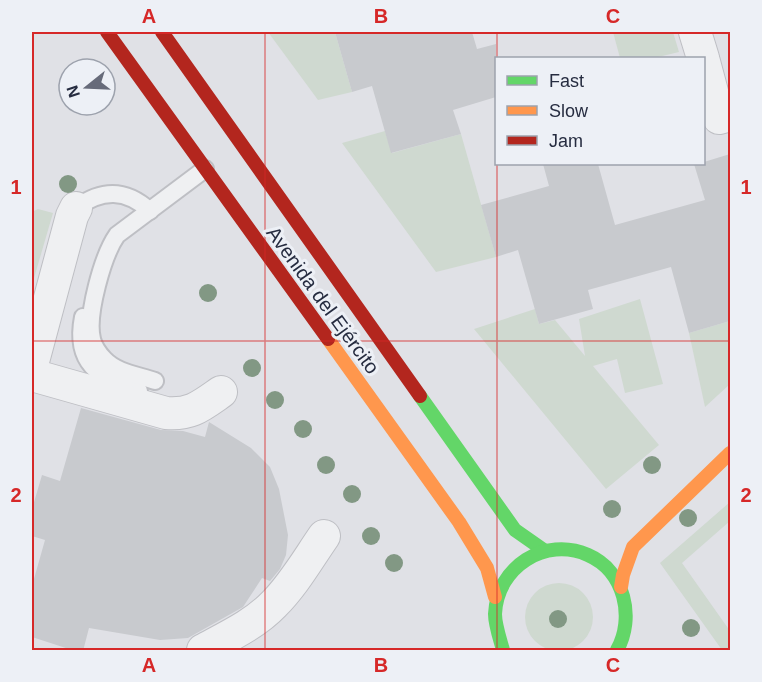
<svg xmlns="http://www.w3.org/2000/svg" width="762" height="682" font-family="Helvetica,sans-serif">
<rect width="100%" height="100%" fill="#e0e1e6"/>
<!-- green -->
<g fill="#cfd9d0">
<path d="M268,32H335L352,92L318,100Z"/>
<path d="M613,32H673L679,52L654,58H620Z"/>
<path d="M385,131L392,153L461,134L496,257L436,272L342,143Z"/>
<path d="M38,209L53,213L32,285V212Z"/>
<path d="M640,299L663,384L625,393L617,359L593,366L659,445L606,489L474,329L535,309L539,324L555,320L585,356L579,319Z"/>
<path d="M730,321V384L705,407L689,333Z"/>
<path d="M730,502V521L682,563L730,631V650H722L660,563Z"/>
<circle cx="559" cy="617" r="34"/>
</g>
<!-- building -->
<g fill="#c8cace">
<path d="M335,32H472L477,49L496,44V97L453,110L461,134L391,153L372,86L352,92Z"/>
<path d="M730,154V321L689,333L671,267L588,290L593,309L539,324L518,250L496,257L481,205L549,186L543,164H598L615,225L705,200L694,164H704V162Z"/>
<path d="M81,408L161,430L183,431L205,437L209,422L251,448L270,467L279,489L288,535L286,555L280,569L270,581L262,578L243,607L188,638L160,640L89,628L83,651H75L32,637V586L45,540L32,536V509L42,475L60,481Z"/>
</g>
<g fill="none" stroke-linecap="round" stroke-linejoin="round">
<defs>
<g id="lane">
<path d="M76,208C102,189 126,189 150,211"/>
<path d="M83,317C74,363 98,378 139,391"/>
<path d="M155,381C138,375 117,373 104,359C99,354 93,345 92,339C86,315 103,255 117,235L205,169"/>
</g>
<g id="street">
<path d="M695,32L703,58"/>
<path d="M704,62L719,118L730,115"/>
<path d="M32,365L72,216L76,208"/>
<path d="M32,375L166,413C191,415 201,406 221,392"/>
<path d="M203,650C227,637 255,624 274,604C294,584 308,559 324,536"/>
</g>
</defs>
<!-- lane casing -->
<use href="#lane" stroke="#bebfc4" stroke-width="20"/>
<!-- street casing -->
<use href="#street" stroke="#bebfc4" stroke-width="34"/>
<!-- lane -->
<use href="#lane" stroke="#eff0f2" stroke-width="16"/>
<!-- street -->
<use href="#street" stroke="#eff0f2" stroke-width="32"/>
<!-- fast -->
<g stroke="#63d668" stroke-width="14">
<path d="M420,396L515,530L545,551"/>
<path d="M503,650C500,639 495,625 495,614C497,567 545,536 588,555C625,571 635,618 617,650"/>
</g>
<!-- slow -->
<g stroke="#ff974d" stroke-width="14">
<path d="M328,339L459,522L487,568L495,597"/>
<path d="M621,587L623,575L633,547L730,453"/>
</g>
<!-- jam -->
<g stroke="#b3261e" stroke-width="14">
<path d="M107,32L328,339"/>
<path d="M162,32L420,396"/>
</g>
</g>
<!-- trees -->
<g fill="#829884">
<circle cx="68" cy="184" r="9"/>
<circle cx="208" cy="293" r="9"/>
<circle cx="252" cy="368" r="9"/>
<circle cx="275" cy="400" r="9"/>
<circle cx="303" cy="429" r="9"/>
<circle cx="326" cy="465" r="9"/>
<circle cx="652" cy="465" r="9"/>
<circle cx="352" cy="494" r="9"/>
<circle cx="612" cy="509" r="9"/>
<circle cx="688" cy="518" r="9"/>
<circle cx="371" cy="536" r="9"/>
<circle cx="394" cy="563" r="9"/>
<circle cx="558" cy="619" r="9"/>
<circle cx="691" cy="628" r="9"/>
</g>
<!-- grid -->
<path fill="none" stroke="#d62828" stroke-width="1.5" stroke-opacity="0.55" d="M265,32V650M497,32V58M497,164V650M32,341H730"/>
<g text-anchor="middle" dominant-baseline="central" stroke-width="6" stroke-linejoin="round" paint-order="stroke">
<!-- street labels -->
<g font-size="20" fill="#262c40" stroke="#edf0f6">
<text transform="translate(323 300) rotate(54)">Avenida del Ejército</text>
</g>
</g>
<!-- border -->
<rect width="762" height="682" fill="none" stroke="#edf0f6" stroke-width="66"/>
<!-- legend -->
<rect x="495" y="57" width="210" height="108" fill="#edf0f6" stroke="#9da2ad" stroke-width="1.5"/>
<rect x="507" y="76" width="30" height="9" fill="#63d668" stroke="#9da2ad" stroke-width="1.5"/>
<text x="549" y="87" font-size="18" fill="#262c40">Fast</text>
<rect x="507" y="106" width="30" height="9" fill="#ff974d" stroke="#9da2ad" stroke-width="1.5"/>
<text x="549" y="117" font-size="18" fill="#262c40">Slow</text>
<rect x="507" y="136" width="30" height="9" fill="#b3261e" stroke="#9da2ad" stroke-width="1.5"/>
<text x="549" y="147" font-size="18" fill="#262c40">Jam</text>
<!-- north arrow -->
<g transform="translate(87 87) rotate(252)"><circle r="28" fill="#edf0f6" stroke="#9da2ad" stroke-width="1.5"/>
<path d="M0-4.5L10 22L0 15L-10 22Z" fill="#676b7a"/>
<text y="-9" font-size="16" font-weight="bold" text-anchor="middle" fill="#262c40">N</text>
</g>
<rect x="33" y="33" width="696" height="616" fill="none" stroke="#d62828" stroke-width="2"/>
<g font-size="20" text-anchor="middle" font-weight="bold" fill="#d62828">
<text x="149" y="23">A</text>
<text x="381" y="23">B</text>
<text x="613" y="23">C</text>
<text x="16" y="194">1</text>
<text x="746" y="194">1</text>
<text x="16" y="502">2</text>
<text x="746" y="502">2</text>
<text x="149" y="672">A</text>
<text x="381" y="672">B</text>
<text x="613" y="672">C</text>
</g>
</svg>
